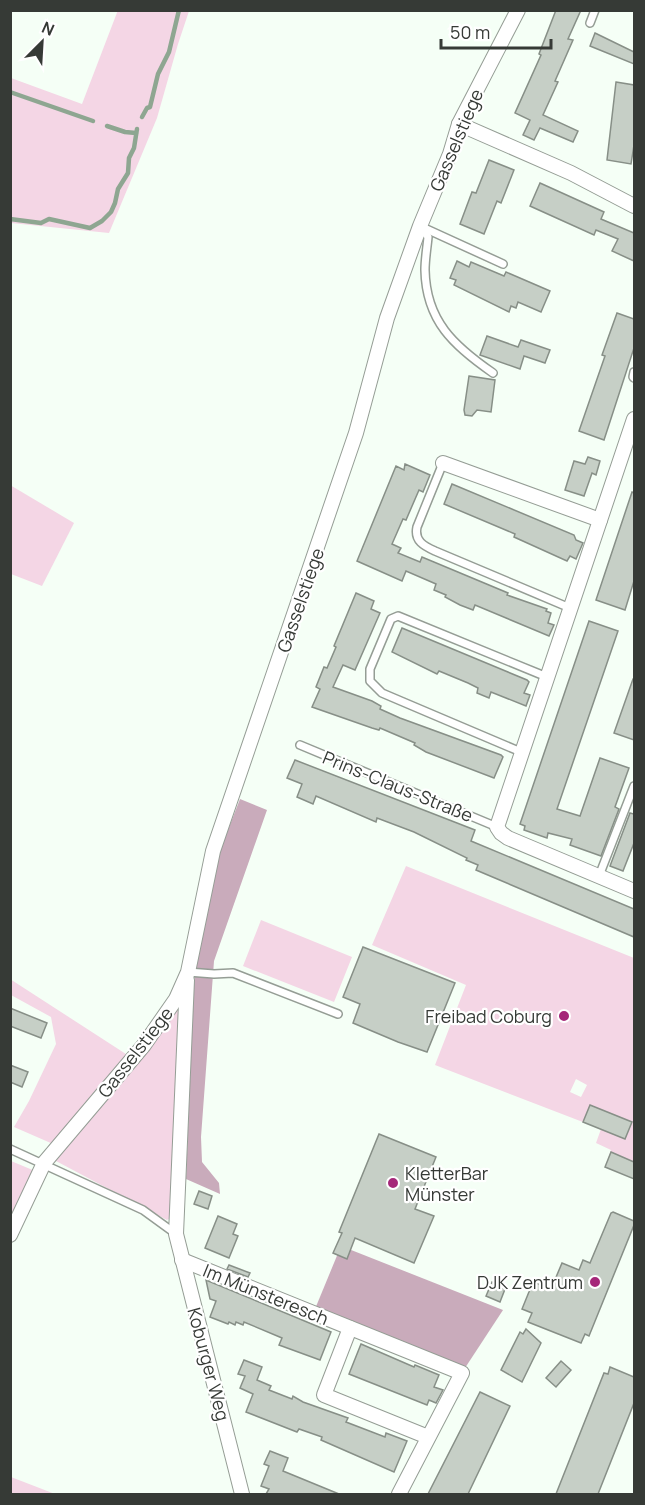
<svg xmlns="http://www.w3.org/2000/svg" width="645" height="1505" font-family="Manrope,sans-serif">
<rect width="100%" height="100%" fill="#f5fff6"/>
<!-- green -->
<g fill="#f4d6e5" fill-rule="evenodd">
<path d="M118,10L189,11L178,44L157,118L109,233L11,223V78L82,104Z"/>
<path d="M10,485L74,523L42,586L11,574Z"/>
<path d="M406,866L634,958V1162L611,1152L605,1167L634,1179L605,1167L611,1150L596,1143L601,1129L435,1065L466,985L372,945ZM576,1079L587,1085L581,1097L570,1092ZM590,1105L632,1122L625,1139L584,1122Z"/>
<path d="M261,920L352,957L334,1002L243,966Z"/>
<path d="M10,979L129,1056L53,1144L14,1127L29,1101L56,1044L51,1017L11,995Z"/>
<path d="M183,998L172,1217L167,1220L56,1161L55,1156Z"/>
<path d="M11,1161L35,1171L11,1224Z"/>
<path d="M11,1477L55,1494H11Z"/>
</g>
<!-- forest -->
<g fill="#c9abbb">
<path d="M240,799L267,810L214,961L201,1137L202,1162L219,1183L220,1194L186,1179L194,985L197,959L221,848Z"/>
<path d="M341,1246L503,1310L465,1368L315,1309Z"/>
</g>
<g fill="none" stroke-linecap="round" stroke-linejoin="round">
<!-- stream -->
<g stroke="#8ea691" stroke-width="4.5">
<path d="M10,92L93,121"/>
<path d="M142,117L147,108L150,107L158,74L169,52L179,10"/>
<path d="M107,126L125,132L136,133"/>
<path d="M10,219L41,223L49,219L90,228L102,221L111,212L115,203L118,189L128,173L129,158L134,148L137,129"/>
</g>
</g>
<!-- building -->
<g fill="#c6cfc6" stroke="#878f87" stroke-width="1.5">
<path d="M556,10H581L568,39L573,40L555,81L558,82L543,115L578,131L573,142L540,128L534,140L523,135L530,120L515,113L541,55L539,54Z"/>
<path d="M595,33L634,52V64L590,46Z"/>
<path d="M616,82L634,85V145L631,164L607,160Z"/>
<path d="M489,160L514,170L501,203L497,201L484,234L460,224L472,192L476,193Z"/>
<path d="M540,183L604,212L601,219L634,233V261L612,251L618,239L596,230L594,235L530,206Z"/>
<path d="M457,261L469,267L471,262L504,276L506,272L550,291L541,312L518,302L516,308L511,306L509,312L454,285L456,280L450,278Z"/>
<path d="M617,313L634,319V348L604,440L579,431L605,356L602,355Z"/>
<path d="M487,336L518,347L521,340L550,350L545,363L524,356L520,369L480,355Z"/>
<path d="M469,376L495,380L491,412L477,410L472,416L465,415L464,410Z"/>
<path d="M588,457L600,461L596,475L592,473L584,496L565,490L574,461L585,464Z"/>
<path d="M405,464L430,475L423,492L419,490L406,520L403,519L392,544L401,548L398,553L420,562L422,557L508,593L507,595L547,609L546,611L551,613L548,623L554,625L549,636L475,605L473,610L460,605L445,597L446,595L434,590L436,584L406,571L402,581L357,561L396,466L404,470Z"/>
<path d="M452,484L574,535L576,540L583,543L576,559L570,556L567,561L514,537L515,534L444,504Z"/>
<path d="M632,492L634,493V581L625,610L596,600Z"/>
<path d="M356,593L374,601L371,609L380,613L355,670L343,665L333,687L372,701L381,706L380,709L400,718L501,755L503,757L494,778L426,752L414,745L415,743L380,728L379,730L372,728L312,707L320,689L316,687L324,667L327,668L336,647L334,646Z"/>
<path d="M589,621L618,631L557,809L580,816L600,758L629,768L615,807L619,809L601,856L570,845L572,839L548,833L547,838L524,830L525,826L520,824Z"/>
<path d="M402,628L527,680L529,682L524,693L530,695L526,706L491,692L489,698L477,693L478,688L468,683L439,671L437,674L392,652Z"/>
<path d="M633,679H634V740L614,733Z"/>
<path d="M295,760L475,830L471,841L634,909V937L476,870L478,865L466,860L467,858L414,832L377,818L376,822L316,796L313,804L297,797L302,784L287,778Z"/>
<path d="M630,813L634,814V843L623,871L610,866Z"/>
<path d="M363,947L455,983L427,1052L398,1042L353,1023L360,1004L343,997Z"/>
<path d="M10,1008L47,1023L41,1038L10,1026Z"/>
<path d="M10,1065L28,1072L22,1087L10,1082Z"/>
<path d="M590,1105L632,1122L625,1139L583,1122Z"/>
<path d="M379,1134L436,1157L415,1209L434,1216L414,1263L355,1238L347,1259L333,1253L342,1233L339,1232Z"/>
<path d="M611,1152L634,1162V1179L605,1167Z"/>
<path d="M199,1191L212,1196L208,1209L194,1204Z"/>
<path d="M613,1212L634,1221V1225L589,1336L585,1334L581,1343L528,1322L532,1313L522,1309L533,1282L551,1289L562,1263L579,1270L583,1260L590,1263L611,1213Z"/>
<path d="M218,1216L237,1224L233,1234L238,1236L229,1258L205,1248Z"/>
<path d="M229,1265L250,1273L248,1277L227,1269Z"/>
<path d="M206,1280L331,1332L320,1360L279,1345L282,1338L244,1322L243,1325L236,1322L235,1325L229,1322L228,1324L210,1317L216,1301L210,1299Z"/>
<path d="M492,1282L505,1289L500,1302L486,1296Z"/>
<path d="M526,1329L541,1343L522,1382L501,1370L520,1332L523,1334Z"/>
<path d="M361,1344L414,1367L415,1365L439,1375L434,1387L443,1390L436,1403L429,1400L427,1405L349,1374Z"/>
<path d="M244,1360L262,1367L257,1380L271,1386L269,1390L292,1399L293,1396L303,1402L348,1418L346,1422L385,1437L386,1433L407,1441L394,1472L321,1440L322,1437L299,1429L297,1432L246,1412L253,1394L240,1388L245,1376L238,1374Z"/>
<path d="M561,1361L571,1370L556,1387L546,1378Z"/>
<path d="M610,1367L634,1377V1403L598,1494H556L604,1373L608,1374Z"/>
<path d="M480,1392L510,1406L468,1494H428Z"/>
<path d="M270,1451L288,1458L283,1471L339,1494H266L269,1489L261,1486L269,1466L264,1464Z"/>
</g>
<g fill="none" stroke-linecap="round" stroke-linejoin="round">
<defs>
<g id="lane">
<path d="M590,23L595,10"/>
<path d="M420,226L428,237C427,248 425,259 425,270C426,321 454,346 493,373"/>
<path d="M422,227L503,264"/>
<path d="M634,372L633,377L634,378"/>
<path d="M443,463L417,527C414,541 424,546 435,551L570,608"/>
<path d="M300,745L497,827"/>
<path d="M521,752L382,693L370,681V669L391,619L398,616L547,677"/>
<path d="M599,876L634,786"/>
<path d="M188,972L214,974L233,973L338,1014"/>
<path d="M10,1149L143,1210L176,1234"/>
</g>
<g id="street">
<path d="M459,124L571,173L634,206"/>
<path d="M634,419L497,827L501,833L508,838L634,891"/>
<path d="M443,463L600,520"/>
<path d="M187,980L176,1234L242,1494"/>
<path d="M10,1235L44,1163L144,1045L176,999L188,972L213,851L356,433L387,318L420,226L450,154L459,124L518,10"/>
<path d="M182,1260L462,1373L399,1494"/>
<path d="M350,1328L324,1395L428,1437"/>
</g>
</defs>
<!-- lane casing -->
<use href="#lane" stroke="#959d95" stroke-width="10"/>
<!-- street casing -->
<use href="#street" stroke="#959d95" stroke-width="16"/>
<!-- lane -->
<use href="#lane" stroke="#fff" stroke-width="7"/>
<!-- street -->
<use href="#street" stroke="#fff" stroke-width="14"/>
</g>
<!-- markers -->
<g fill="#a52779" stroke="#fff" stroke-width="2">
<circle cx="564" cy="1016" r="6"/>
<circle cx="393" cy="1183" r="6"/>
<circle cx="595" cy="1282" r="6"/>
</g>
<g text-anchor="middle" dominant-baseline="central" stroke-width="4.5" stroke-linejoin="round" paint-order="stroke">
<!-- street labels -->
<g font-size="18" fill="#363a36" stroke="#fff">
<text transform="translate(456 140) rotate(-67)">Gasselstiege</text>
<text transform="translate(300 600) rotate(-71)">Gasselstiege</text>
<text transform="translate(398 786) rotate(22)">Prins-Claus-Straße</text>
<text transform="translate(135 1052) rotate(-52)">Gasselstiege</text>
<text transform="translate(266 1294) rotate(22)">Im Münsteresch</text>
<text transform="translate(209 1364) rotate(75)">Koburger Weg</text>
</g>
<!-- poi labels -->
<g font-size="18" fill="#363a36" stroke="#fff" text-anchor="end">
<text x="552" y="1016">Freibad Coburg</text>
<text x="405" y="1173" text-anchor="start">KletterBar<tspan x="405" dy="21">Münster</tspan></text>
<text x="583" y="1282">DJK Zentrum</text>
</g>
</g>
<!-- border -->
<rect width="645" height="1505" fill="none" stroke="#363a36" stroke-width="24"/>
<!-- north arrow -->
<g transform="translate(42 42) rotate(24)" stroke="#ffffff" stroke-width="4.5" paint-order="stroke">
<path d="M0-4.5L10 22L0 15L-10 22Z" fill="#363a36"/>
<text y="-9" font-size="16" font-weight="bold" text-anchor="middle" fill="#363a36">N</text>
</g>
<!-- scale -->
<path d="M441 39v9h110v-9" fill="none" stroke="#363a36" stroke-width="3"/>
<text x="450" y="39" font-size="18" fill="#363a36" stroke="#ffffff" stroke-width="4.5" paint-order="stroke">50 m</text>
</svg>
